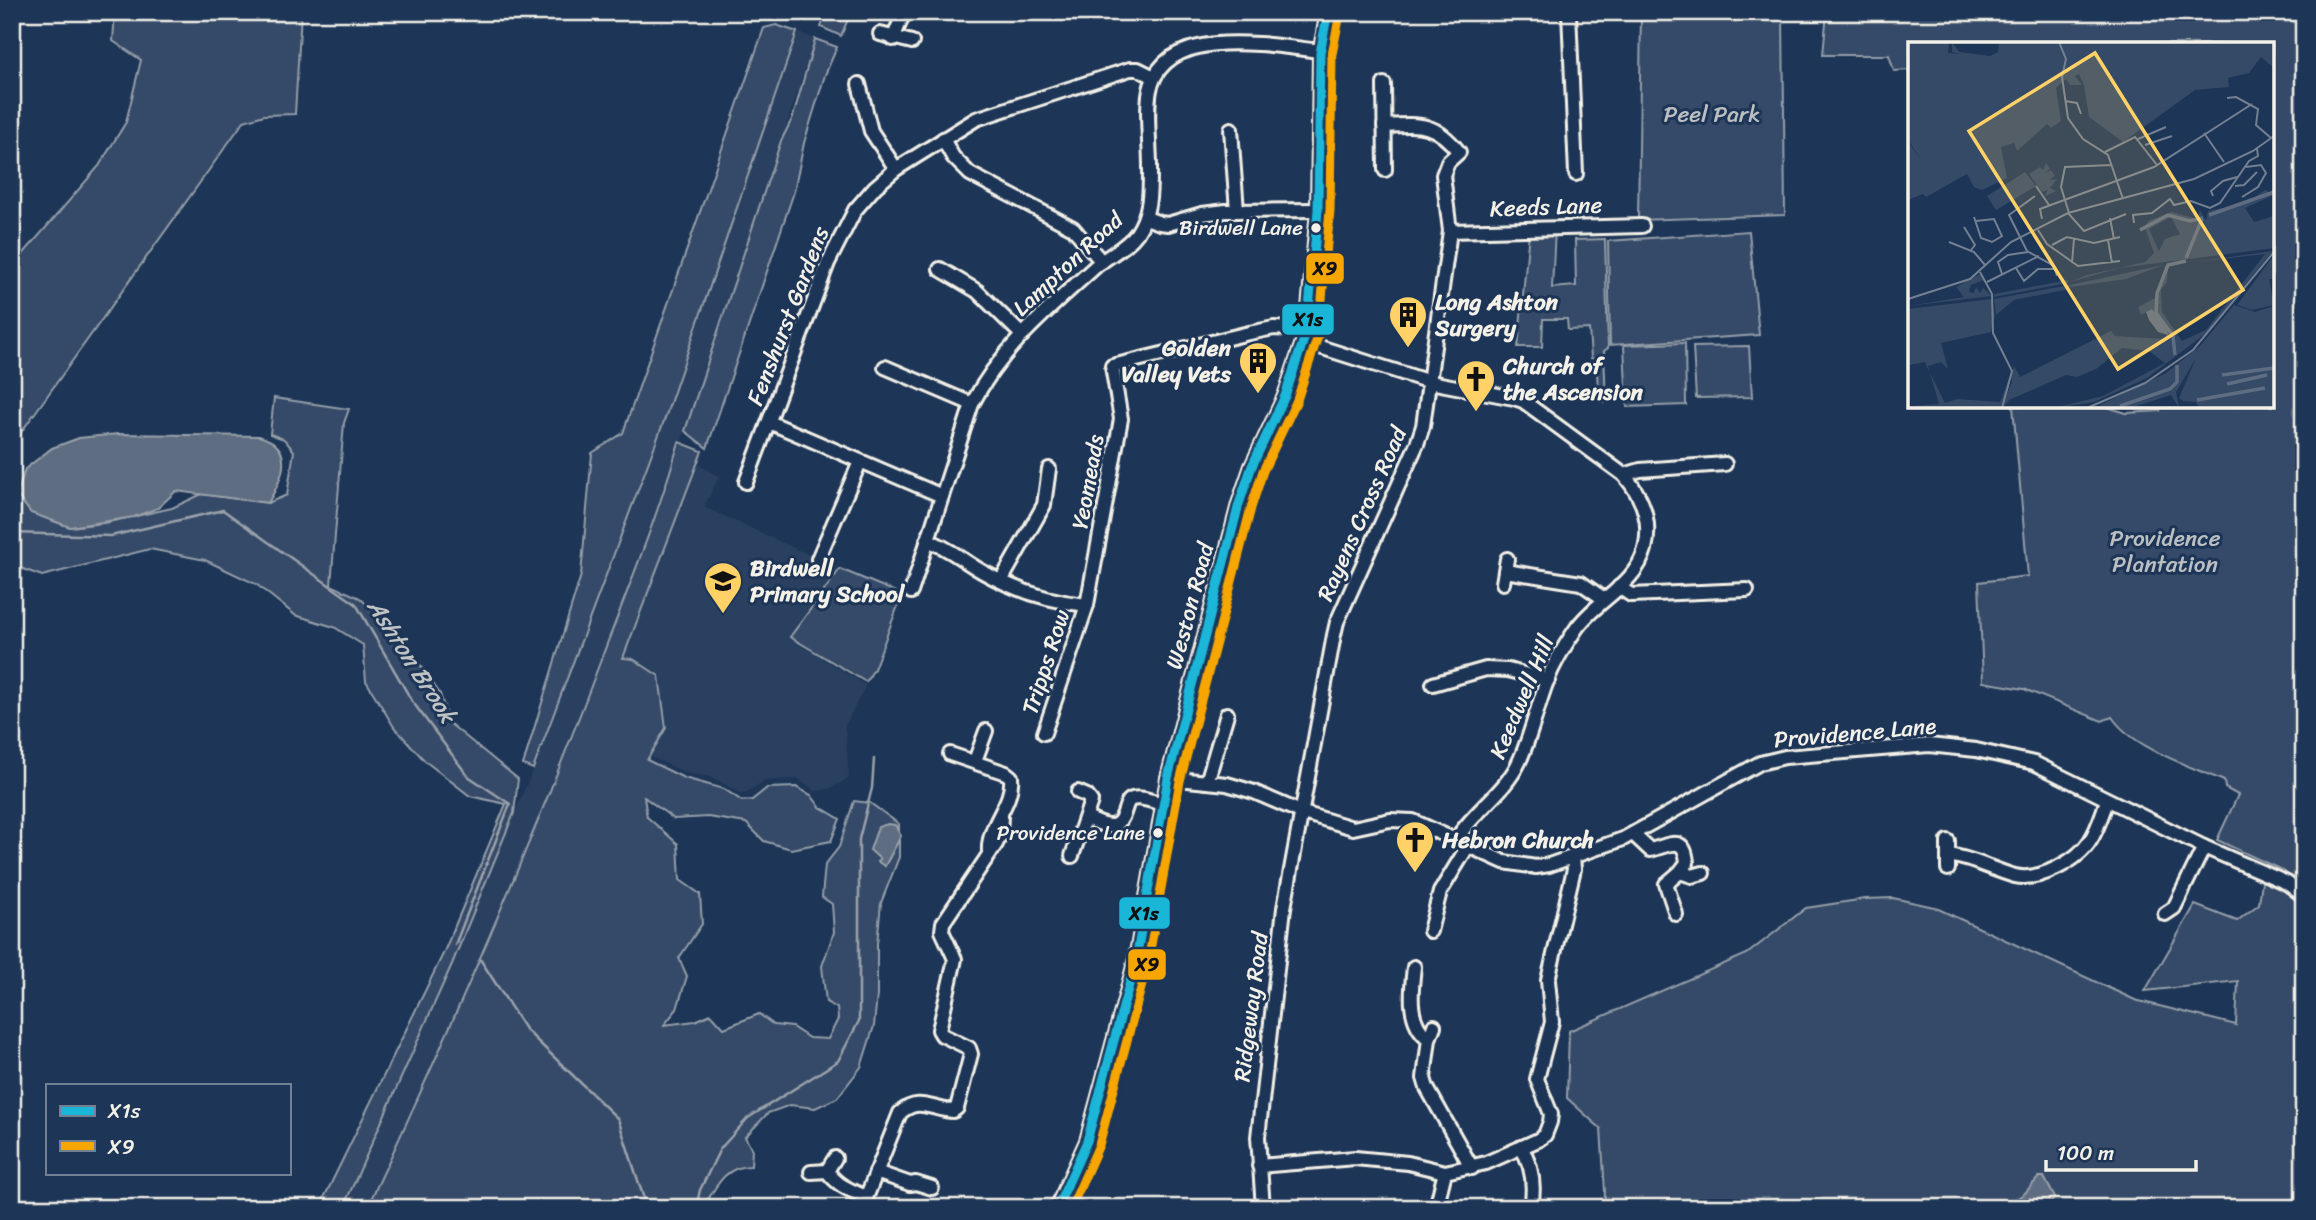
<svg xmlns="http://www.w3.org/2000/svg" width="2316" height="1220" font-family="Sriracha,sans-serif">
<rect width="100%" height="100%" fill="#1d3557"/>
<filter id="ink" filterUnits="userSpaceOnUse"><feTurbulence type="fractalNoise" baseFrequency=".0143" numOctaves="2"/><feDisplacementMap in="SourceGraphic" scale="14" xChannelSelector="R" yChannelSelector="G"/><feConvolveMatrix kernelMatrix="1 2 1 2 8 2 1 2 1" color-interpolation-filters="sRGB"/></filter>
<g filter="url(#ink)">
<!-- built -->
<g fill="#2a4060">
<path d="M797,32L815,39L685,431L561,767L497,921L429,1075L367,1208H343L452,964L533,769L664,421Z"/>
<path d="M697,463L719,477L704,507L838,568L788,638L866,685L845,726L849,778L829,789L815,791L798,779H791L764,781L747,792L739,793L719,781L706,776L689,774L642,753L588,737L632,638Z"/>
</g>
<!-- green -->
<g fill="#354a67" stroke="#949ea8" stroke-width="2">
<path d="M115,12H301L295,114L264,115L244,121L12,445V267L99,166L126,122L141,60L113,41Z"/>
<path d="M827,12H851L841,36L821,27Z"/>
<path d="M1641,12H1783L1785,215L1638,220Z"/>
<path d="M1827,12H2304V887L2282,870L2217,840L2238,795L2225,788L2224,781C2188,765 2134,749 2112,717L2102,721L2024,689L1983,682L1979,582L2028,576L2013,406H2104L2126,413L2160,411L2161,406H2272V44H1910V70L1894,71L1889,55H1823Z"/>
<path d="M776,25L797,32L664,421L533,769L523,765L581,575L592,453L623,433L764,28Z"/>
<path d="M815,39L837,47L825,75L804,143L794,192L707,448L685,431L781,141L793,117Z"/>
<path d="M1555,229L1552,288L1576,286L1575,240L1605,239L1608,348L1604,351L1606,402L1599,401L1596,359L1591,358L1589,329L1568,330L1567,319H1543L1542,347H1518L1529,232Z"/>
<path d="M1749,231L1759,335L1610,345L1608,241Z"/>
<path d="M1685,343L1686,405L1627,407L1624,345Z"/>
<path d="M1749,346L1752,397L1696,398L1693,347Z"/>
<path d="M274,398L349,409L344,423L331,585L360,598L402,638L440,694L449,723L518,779L514,813L452,964L343,1208H319L444,952L506,804L470,796L425,761L394,727L366,681L363,645L334,627L295,615L256,584L205,560L150,549L42,576L12,565V485L17,495L31,513L70,527L104,523L172,508L202,494L268,503L287,495L294,451L284,439L270,434Z"/>
<path d="M679,442L702,451L623,658L633,659L659,676L666,728L647,760L684,778L724,789L742,801L752,800L767,788L796,787L811,795L820,807L840,819L831,841L791,849L764,841L746,823L708,817L674,819L644,797L647,817L678,844L680,880L700,894L702,924L679,958L687,976L677,1009L664,1025L695,1021L711,1014L724,1028L759,1014L774,1025L792,1027L809,1038L828,1039L838,1019L837,1008L826,1002L822,966L834,932L832,904L822,897L825,865L839,847L854,801L870,803L899,824V857L881,903L877,944V995L874,1026L861,1067L837,1098L815,1108L790,1105L768,1113L745,1137L752,1150L751,1166C724,1166 716,1187 703,1208H367C452,1027 532,844 602,657C629,586 658,515 679,442Z"/>
<path d="M840,569L896,592L899,603L874,669L866,682L790,637Z"/>
<path d="M2262,881L2293,895L2304,904V1208H1604L1605,1192L1601,1129L1567,1098L1569,1031L1747,954L1806,908L1865,899L1893,898L1934,907L2135,1000L2236,1025L2238,981L2145,991L2195,905L2237,921L2259,904Z"/>
</g>
<!-- water -->
<g fill="#5e6d82" stroke="#9aa2ab" stroke-width="2">
<path d="M118,434L259,436C264,438 271,440 275,444C293,459 277,488 268,503L176,491L158,508L134,517L70,527L31,513L17,495L25,469L52,448L79,438Z"/>
<path d="M888,824L895,825L901,836L885,866L878,862L880,859L870,850L878,827Z"/>
<path d="M2039,1177H2044L2055,1198C2044,1213 2020,1208 2003,1208L2025,1193Z"/>
</g>
<g fill="none" stroke-linecap="round" stroke-linejoin="round">
<!-- stream -->
<g stroke="#9aa2ab" stroke-width="2.5">
<path d="M12,533L111,536L223,510L356,604L412,701L468,776L510,804L455,945"/>
<path d="M480,959L525,1029L618,1119L647,1208"/>
<path d="M696,1208L700,1190L720,1149L748,1118L838,1061L859,1021V839L872,788L874,759"/>
</g>
<defs>
<g id="minor">
<path d="M1569,12L1576,174"/>
<path d="M880,34L912,42"/>
<path d="M893,39L904,12"/>
<path d="M859,84L871,131L896,169"/>
<path d="M1384,84L1385,170"/>
<path d="M1231,129L1237,211"/>
<path d="M943,139L953,157L970,174L1073,228L1102,262"/>
<path d="M1146,218L1160,223L1168,224L1202,214L1226,211L1318,210"/>
<path d="M1450,231L1642,226"/>
<path d="M940,269L977,291L1022,335"/>
<path d="M1304,342L1430,382L1514,398L1523,401L1624,475C1642,496 1652,521 1645,549C1636,585 1596,600 1576,629C1565,645 1554,663 1547,681C1537,707 1531,736 1519,762C1504,794 1473,811 1455,841"/>
<path d="M885,367L972,404"/>
<path d="M769,422L942,496"/>
<path d="M1624,475L1640,470L1725,464"/>
<path d="M746,482L828,263L855,210L875,187L896,169L976,119L1130,69H1138L1154,77"/>
<path d="M927,540C950,548 963,561 983,572C1015,590 1051,602 1087,605"/>
<path d="M818,559L860,462"/>
<path d="M1505,571L1581,583L1604,599"/>
<path d="M1001,581L1044,505L1049,469"/>
<path d="M1503,583L1507,559"/>
<path d="M1619,587L1631,595L1747,590"/>
<path d="M911,592L972,404C1001,348 1050,308 1096,266C1109,255 1127,247 1137,233C1151,212 1150,190 1150,166C1150,144 1145,105 1151,86C1169,24 1274,46 1320,51"/>
<path d="M1433,684L1486,669L1508,670L1548,680"/>
<path d="M1044,733L1087,605L1121,419L1112,366L1249,333L1274,328L1307,330"/>
<path d="M950,754L1006,773L1011,777C1014,804 987,825 989,851"/>
<path d="M975,761L986,731"/>
<path d="M1168,778L1227,784L1254,792L1303,813L1353,828L1390,820L1413,821L1504,862L1536,867L1549,865L1623,839L1760,763L1785,757L1929,745L1976,750L2034,763L2204,847L2287,883L2304,896"/>
<path d="M1207,782L1227,714"/>
<path d="M1086,818C1105,825 1117,835 1125,810C1126,807 1127,802 1130,800C1138,795 1155,802 1163,804"/>
<path d="M1633,834L1650,850C1668,846 1685,833 1687,863L1680,872L1666,884L1676,914"/>
<path d="M1948,841V869"/>
<path d="M1948,855C1972,858 1993,870 2015,876C2039,882 2078,860 2090,841C2098,829 2102,814 2107,801"/>
<path d="M1072,856L1091,801L1087,796L1078,792"/>
<path d="M1680,872L1692,876L1703,873"/>
<path d="M2165,914L2174,908L2204,847"/>
<path d="M1430,931L1440,892L1468,846"/>
<path d="M1414,967C1411,992 1407,1023 1429,1039L1434,1026"/>
<path d="M1429,1039L1424,1078L1427,1088L1472,1168"/>
<path d="M1521,1147C1533,1166 1535,1186 1531,1208"/>
<path d="M835,1158L827,1171C838,1186 849,1190 866,1197"/>
<path d="M1259,1166L1355,1158L1408,1163L1445,1172L1486,1163L1538,1140L1545,1135L1550,1122L1551,1114L1537,1079L1552,1022L1548,980L1574,869L1573,856"/>
<path d="M811,1172L827,1171"/>
<path d="M876,1172L910,1184L916,1183L932,1188"/>
<path d="M862,1208L900,1113C919,1096 932,1110 953,1111L957,1108L971,1054L969,1048L942,1035L939,1030L955,959L942,931L943,923L996,844L1000,835L1001,816"/>
<path d="M1057,1208L1087,1141L1136,959L1168,778L1239,504L1252,466L1285,396L1307,330L1318,210L1320,53L1328,12"/>
<path d="M1263,1208L1258,1137L1284,908L1334,635L1337,622L1417,444L1423,426L1450,231L1443,175L1448,162L1459,152C1435,122 1420,124 1384,126"/>
<path d="M1436,1208L1445,1172"/>
</g>
</defs>
<!-- minor casing -->
<use href="#minor" stroke="#f4f1e8" stroke-width="18"/>
<!-- minor -->
<use href="#minor" stroke="#1d3557" stroke-width="12"/>
<defs>
<path id="bus-1" d="M1057,1208L1087,1141L1136,959L1168,778L1239,504L1252,466L1285,396L1307,330L1318,210L1320,53L1328,12"/>
<path id="bus-2" d="M1071,1208L1099,1145L1148,962L1180,781L1251,508L1263,471L1297,400L1319,333L1330,210L1332,54L1340,14"/>
</defs>
<!-- bus-1 casing -->
<use href="#bus-1" stroke="#1d3557" stroke-width="14"/>
<!-- bus-2 casing -->
<use href="#bus-2" stroke="#1d3557" stroke-width="14"/>
<!-- bus-1 -->
<use href="#bus-1" stroke="#1ab6d8" stroke-width="9"/>
<!-- bus-2 -->
<use href="#bus-2" stroke="#f7a600" stroke-width="9"/>
</g>
</g>
<!-- icons -->
<defs>
<symbol id="building-pin" viewBox="-11 -11 22 30"><path d="M0 17L-7.5 6A9.5 9.5 0 1 1 7.5 6Z" fill="#ffd166" stroke="#1d3557"/><path d="M-4-6H4V6H1V3H-1V6H-4ZM-2.5-4.3h1.7v1.8h-1.7ZM.8-4.3h1.7v1.8H.8ZM-2.5-1h1.7V.8h-1.7ZM.8-1h1.7V.8H.8Z" fill="#111"/></symbol>
<symbol id="church-pin" viewBox="-11 -11 22 30"><path d="M0 17L-7.5 6A9.5 9.5 0 1 1 7.5 6Z" fill="#ffd166" stroke="#1d3557"/><path d="M-1.2-6h2.4v3.5h3.3v2.4h-3.3V6h-2.4V-.1h-3.3v-2.4h3.3Z" fill="#111"/></symbol>
<symbol id="school-pin" viewBox="-11 -11 22 30"><path d="M0 17L-7.5 6A9.5 9.5 0 1 1 7.5 6Z" fill="#ffd166" stroke="#1d3557"/><path d="M0-5L7-2L0 1L-7-2ZM-4 1L0 2.5L4 1V4Q0 6-4 4Z" fill="#111"/></symbol>
</defs>
<g fill-rule="evenodd">
<use href="#building-pin" x="1386" y="293" width="44" height="60"/>
<use href="#building-pin" x="1236" y="339" width="44" height="60"/>
<use href="#church-pin" x="1454" y="357" width="44" height="60"/>
<use href="#school-pin" x="701" y="559" width="44" height="60"/>
<use href="#church-pin" x="1393" y="818" width="44" height="60"/>
</g>
<!-- markers -->
<g fill="#f4f1e8" stroke="#1d3557" stroke-width="2.5">
<circle cx="1316" cy="228" r="6"/>
<circle cx="1158" cy="833" r="6"/>
</g>
<g text-anchor="middle" dominant-baseline="central" stroke-width="6" stroke-linejoin="round" paint-order="stroke">
<!-- bus labels -->
<g font-size="21" fill="#f4f1e8" stroke="#1d3557" text-anchor="end">
<text x="1303" y="228">Birdwell Lane</text>
<text x="1145" y="833">Providence Lane</text>
</g>
<!-- park labels -->
<g font-size="23" fill="#bbbfc1" stroke="#1d3557">
<text x="1712" y="114">Peel Park</text>
<text x="2165" y="538">Providence<tspan x="2165" dy="26">Plantation</tspan></text>
</g>
<!-- street labels -->
<g font-size="23" fill="#f4f1e8" stroke="#1d3557">
<text transform="translate(1546 207) rotate(-2)">Keeds Lane</text>
<text transform="translate(1068 264) rotate(-43)">Lampton Road</text>
<text transform="translate(788 316) rotate(-69)">Fenshurst Gardens</text>
<text transform="translate(1088 482) rotate(-80)">Yeomeads</text>
<text transform="translate(1362 514) rotate(-66)">Rayens Cross Road</text>
<text transform="translate(1190 606) rotate(-75)">Weston Road</text>
<text transform="translate(1046 662) rotate(-72)">Tripps Row</text>
<text transform="translate(1522 697) rotate(-67)">Keedwell Hill</text>
<text transform="translate(1855 733) rotate(-5)">Providence Lane</text>
<text transform="translate(1251 1007) rotate(-83)">Ridgeway Road</text>
</g>
<!-- poi labels -->
<g font-size="23" font-weight="bold" fill="#f4f1e8" stroke="#1d3557" text-anchor="start">
<text x="1435" y="302">Long Ashton<tspan x="1435" dy="26">Surgery</tspan></text>
<text x="1231" y="348" text-anchor="end">Golden<tspan x="1231" dy="26">Valley Vets</tspan></text>
<text x="1503" y="366">Church of<tspan x="1503" dy="26">the Ascension</tspan></text>
<text x="750" y="568">Birdwell<tspan x="750" dy="26">Primary School</tspan></text>
<text x="1442" y="840">Hebron Church</text>
</g>
<!-- water labels -->
<g font-size="24" font-style="italic" fill="#c0c3c4" stroke="#1d3557">
<text transform="translate(412 661) rotate(57)">Ashton Brook</text>
</g>
</g>
<!-- overview -->
<g transform="translate(1908 42)">
<rect width="366" height="366" fill="#1d3557"/>
<path d="M0,0H41L40,11L52,12L44,10V0L51,10L82,14L90,10L91,0H366V26L353,15L341,31L320,36L321,45L287,48L215,100L181,75L176,43L171,32L167,34L174,43H162L158,37L148,46L153,79L143,86L139,82L109,109L106,101L93,105L99,136L74,148L66,145L59,132L18,155L15,152L0,158V100L14,119L0,98ZM138,121L142,127L136,131L143,128L147,134L141,138L149,137L142,146L148,149L136,155L140,148L134,150L121,132L132,125L135,128ZM117,130L128,144L88,168L79,154ZM357,148L366,153L337,166L346,180L366,174V206L211,226L162,240L179,233L237,220L246,211L237,186L240,179L264,170L289,177L292,168L298,179L300,169L338,161ZM263,175L272,192L257,197L251,209L241,187ZM365,209L297,292L239,336L186,360L146,366L195,354L257,321L241,309L214,306L188,327L169,335L158,333L101,358L95,366L106,324L112,335L203,289L207,294L257,297L260,286L244,267L233,273L230,265L249,255L257,224ZM357,212L298,288L274,299L254,270L253,248L259,240L260,223ZM366,213V237H361L366,263L344,268L329,263ZM255,223L218,237L163,245L162,243ZM72,232L76,238L63,243L61,250L66,251L68,245L72,251L75,246L84,254L0,264L56,255L48,245ZM160,238V241L86,255V252ZM161,243L162,247L106,258L88,273L86,257ZM84,257L87,274L83,290L33,301L40,327L33,320L20,324L21,330L17,320L1,323L0,335V267ZM326,263L347,270L366,264V366H291L288,360L275,359L271,356L288,316L268,350L271,366L263,353L222,366H186L258,331L292,304ZM22,331L37,361L49,357L92,360L103,331L104,340L93,366L0,364L31,362Z" fill="#354a67" fill-rule="evenodd"/>
<path d="M244,267L259,286L260,293L250,290L241,278L238,270Z" fill="#5e6d82"/>
<path fill="none" stroke="#5e6d82" stroke-width="3.5" d="M301,173L366,150M232,188L260,173L282,179L295,176M278,216L294,177M267,313L265,294L248,271L249,251L260,223L278,219M314,333L366,326M319,342L359,333M289,358L357,346M212,364L262,347L269,340V323"/>
<path fill="none" stroke="#738091" stroke-width="2" d="M151,0L158,17L154,35L160,76L175,97L200,113L215,157M319,56L328,55L350,67L348,83L363,96M157,59L169,61L173,72M296,91L316,120M230,97L258,85M237,103L264,94M197,110L227,95L249,123M128,144L141,163M327,144L336,143L349,130M127,154L101,173L119,209L146,224L149,234M305,154L303,149L315,139L329,135M334,155L350,145L358,131L353,123L338,125M160,171L176,189L218,172M161,171L153,145L157,125L203,123M66,175L73,196L84,200L94,194L86,177L68,179M202,176L206,197M134,177L132,167L246,125L344,62M226,181L225,173L244,171L262,157L266,163L283,159L302,166L312,161L341,119L350,114L349,107M56,185L67,203L63,208M130,188L139,202L170,224L212,219M200,198L204,221M41,200L66,210L77,223M144,203L159,195L186,201L212,195M164,221L166,197M108,226L116,239L130,227H146M72,230L84,252L85,291L104,329L94,366M94,232L90,220L100,213L120,210M79,240L131,214M0,257L62,237L103,200L160,171L286,137L345,109L366,94M179,366L237,341L285,308L366,210"/>
<path fill="#ffd166" fill-opacity="0.15" stroke="#ffd166" stroke-width="3.5" d="M187,11L335,248L210,327L61,89Z"/>
<rect width="366" height="366" fill="none" stroke="#f4f1e8" stroke-width="3.5"/>
</g>
<g stroke="#1d3557" stroke-width="2.5">
<rect x="1305" y="252" width="40" height="33" rx="7" fill="#f7a600"/>
<rect x="1281" y="303" width="54" height="33" rx="7" fill="#1ab6d8"/>
<rect x="1118" y="896" width="53" height="34" rx="7" fill="#1ab6d8"/>
<rect x="1127" y="948" width="40" height="33" rx="7" fill="#f7a600"/>
</g>
<g font-size="19" text-anchor="middle" font-weight="bold" fill="#111">
<text x="1325" y="275">X9</text>
<text x="1308" y="326">X1s</text>
<text x="1144" y="920">X1s</text>
<text x="1147" y="971">X9</text>
</g>
<!-- margin -->
<rect width="2316" height="1220" fill="none" stroke="#1d3557" stroke-width="42"/>
<rect x="21" y="21" width="2274" height="1178" fill="none" stroke="#f4f1e8" stroke-width="2.5" filter="url(#ink)"/>
<!-- legend -->
<rect x="46" y="1084" width="245" height="91" fill="#1d3557" stroke="#738091" stroke-width="2"/>
<rect x="60" y="1106" width="35" height="10" fill="#1ab6d8" stroke="#738091" stroke-width="2"/>
<text x="108" y="1118" font-size="21" fill="#f4f1e8">X1s</text>
<rect x="60" y="1141" width="35" height="10" fill="#f7a600" stroke="#738091" stroke-width="2"/>
<text x="108" y="1154" font-size="21" fill="#f4f1e8">X9</text>
<!-- scale -->
<path d="M2046 1160v10h150v-10" fill="none" stroke="#f4f1e8" stroke-width="3.5"/>
<text x="2057" y="1160" font-size="21" fill="#f4f1e8" stroke="#1d3557" stroke-width="5" paint-order="stroke">100 m</text>
</svg>
